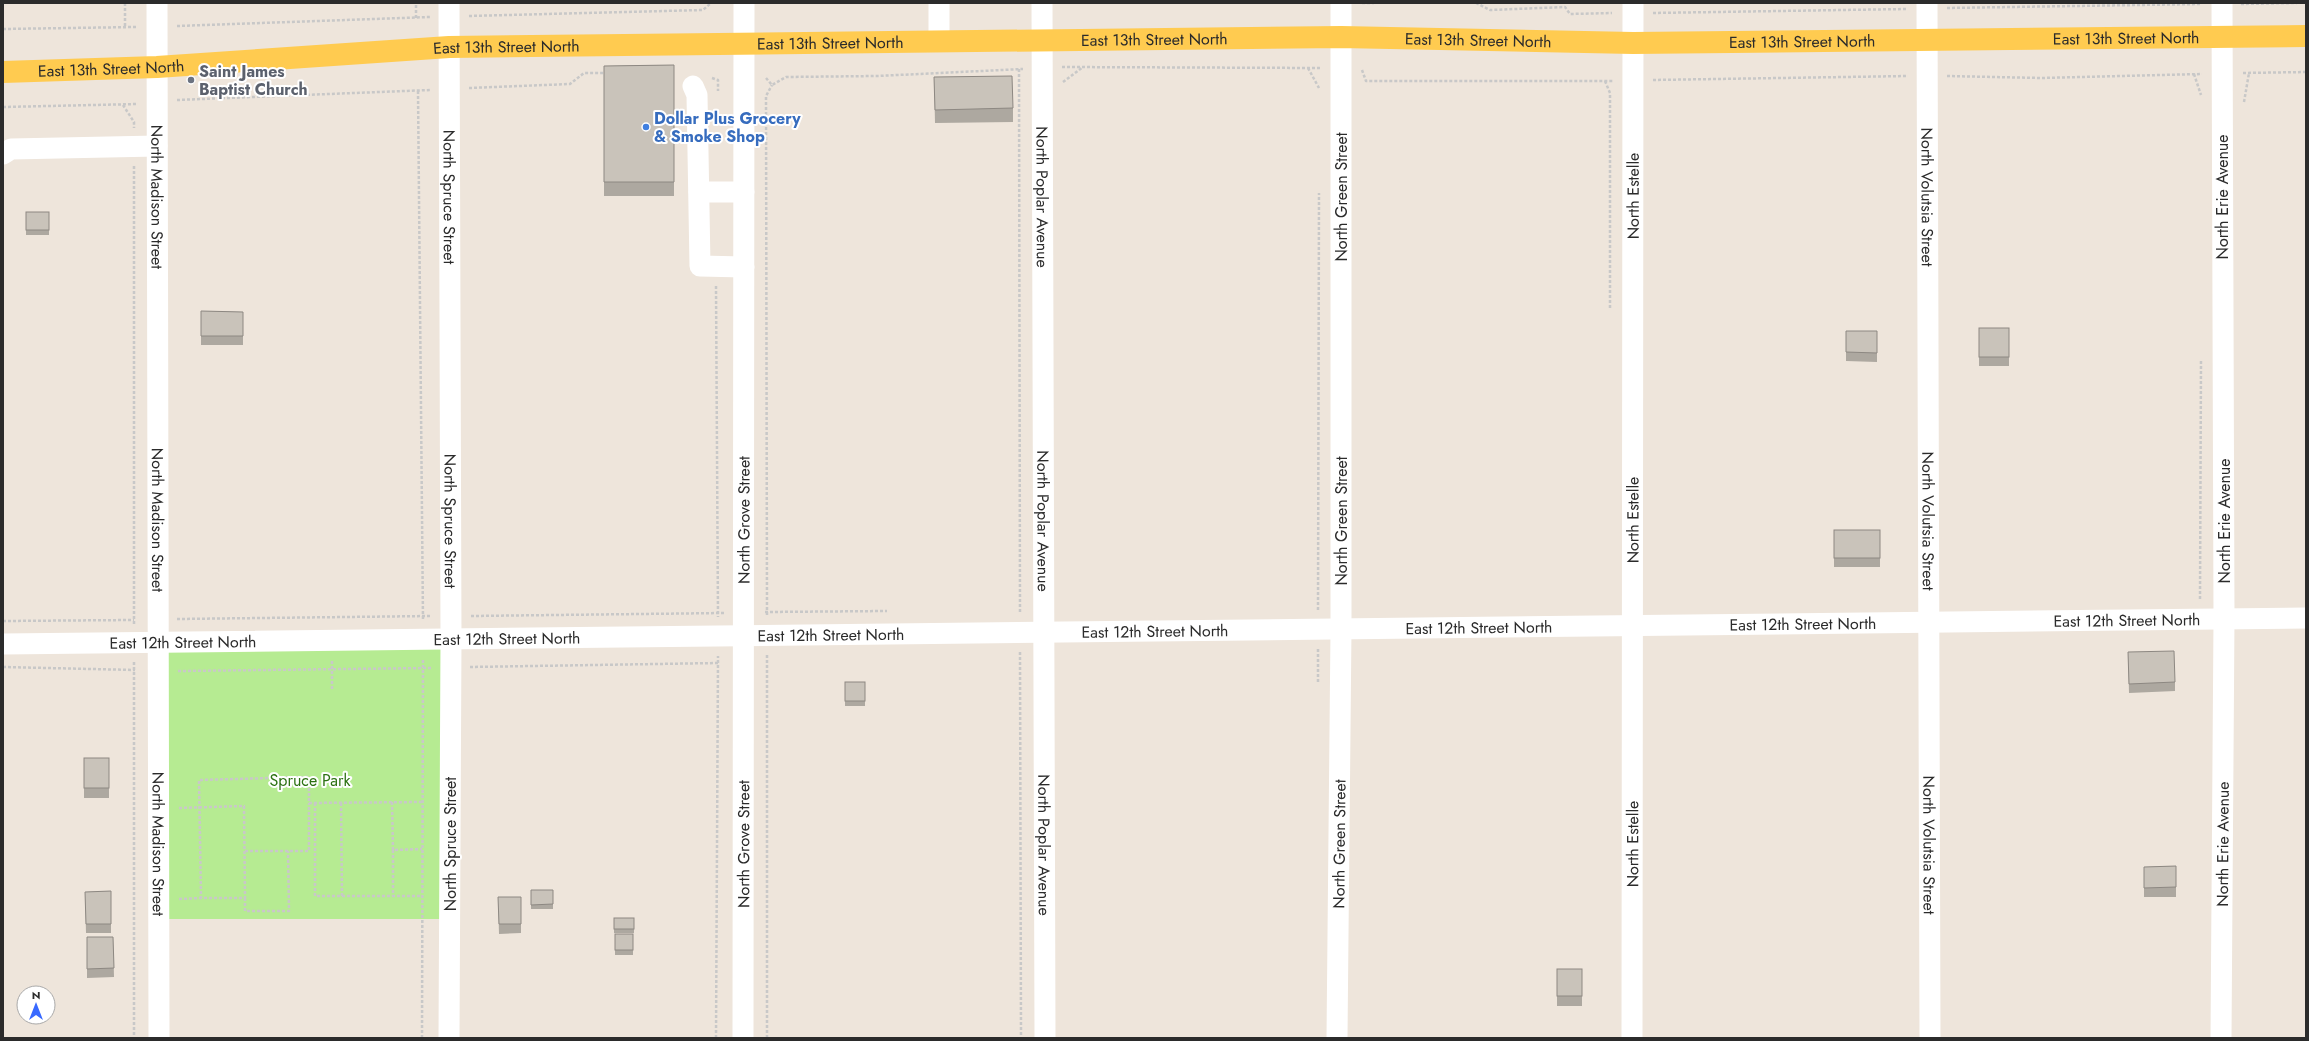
<svg xmlns="http://www.w3.org/2000/svg" width="2309" height="1041" font-family="Jost,sans-serif">
<rect width="100%" height="100%" fill="#eee5db"/>
<!-- green -->
<path fill="#b6eb92" d="M451,639L450,919H159V642Z"/>
<g fill="none" stroke-linecap="round" stroke-linejoin="round">
<!-- path -->
<g stroke="#c8c8c8" stroke-width="2.5" stroke-dasharray="3 2" stroke-linecap="butt">
<path d="M125,3V27"/>
<path d="M1362,3H1374"/>
<path d="M1476,3L1490,10L1565,7L1570,14L1612,13"/>
<path d="M2241,4L2297,3"/>
<path d="M1947,8L2202,4"/>
<path d="M1653,13L1906,9"/>
<path d="M469,16L703,10L711,3"/>
<path d="M416,18V3"/>
<path d="M177,26L430,17"/>
<path d="M3,29L136,27"/>
<path d="M1062,67L1321,68"/>
<path d="M1308,68L1319,88"/>
<path d="M1019,69L1020,613"/>
<path d="M1362,70L1366,81H1614"/>
<path d="M2243,73L2306,72"/>
<path d="M2194,74L2201,95"/>
<path d="M1947,76L2041,78L2202,74"/>
<path d="M712,78L718,80V91"/>
<path d="M766,78L772,85L786,77L877,76L1023,69"/>
<path d="M1653,80L1908,76"/>
<path d="M1605,81L1610,93V310"/>
<path d="M1063,82L1083,67"/>
<path d="M469,88L570,84L584,73H607"/>
<path d="M418,91L423,620"/>
<path d="M177,100L430,90"/>
<path d="M2244,102L2249,73"/>
<path d="M123,105L134,122V128"/>
<path d="M3,107L138,104"/>
<path d="M134,166V624"/>
<path d="M716,286L718,617"/>
<path d="M2200,599L2201,360"/>
<path d="M1318,610L1319,193"/>
<path d="M765,612L887,611"/>
<path d="M767,615L766,96L772,85"/>
<path d="M471,616L724,613"/>
<path d="M177,619L430,616"/>
<path d="M3,621L134,620"/>
<path d="M1020,652L1021,1038"/>
<path d="M332,661V690"/>
<path d="M134,662V1038"/>
<path d="M3,667L135,670"/>
<path d="M470,667L718,663"/>
<path d="M178,671L431,668"/>
<path d="M1318,682V649"/>
<path d="M392,802L393,850L422,849"/>
<path d="M315,803V896H422"/>
<path d="M341,803L342,896"/>
<path d="M179,808L244,806L245,898H201L199,780L309,777V803L422,802"/>
<path d="M393,850V896"/>
<path d="M245,851H309V804"/>
<path d="M245,898V911H289L288,851"/>
<path d="M179,899L201,898"/>
<path d="M422,1038L423,659"/>
<path d="M716,1038L718,656"/>
<path d="M767,1038V654"/>
</g>
<!-- minor -->
<g stroke="#fff" stroke-width="21">
<path id="s1" d="M157,3L159,1038"/>
<path id="s2" d="M449,3L451,639L449,1038"/>
<path id="s3" d="M1042,3L1045,1038"/>
<path id="s4" d="M1927,3L1930,1038"/>
<path d="M939,41V3"/>
<path d="M693,86L697,95L700,266L744,267"/>
<path d="M3,154L11,149L157,146"/>
<path d="M699,192H744"/>
<path id="s5" d="M3,644L2306,618"/>
<path id="s6" d="M743,1038L744,3"/>
<path id="s7" d="M1337,1038L1341,629V3"/>
<path id="s8" d="M1632,1038L1633,3"/>
<path id="s9" d="M2221,1038L2224,619L2222,3"/>
</g>
<!-- major -->
<path stroke="#ffcb50" stroke-width="22" id="s10" d="M3,72L157,67L449,47L1341,37L1633,43L2306,36"/>
</g>
<!-- wall -->
<g fill="#ada8a0">
<path d="M674,65V196H604V66Z"/>
<path d="M934,77L1013,108V122L935,123Z"/>
<rect x="26" y="212" width="23" height="23"/>
<path d="M201,311L243,312V345H201Z"/>
<rect x="1979" y="328" width="30" height="38"/>
<path d="M1846,331H1877V362L1846,361Z"/>
<rect x="1834" y="530" width="46" height="37"/>
<path d="M2128,652L2175,682V691L2129,693Z"/>
<rect x="845" y="682" width="20" height="24"/>
<rect x="84" y="758" width="25" height="40"/>
<path d="M2176,866V897H2144V867Z"/>
<rect x="531" y="890" width="22" height="19"/>
<path d="M111,891V933H86L85,892Z"/>
<path d="M498,897H521V933L499,934Z"/>
<rect x="614" y="918" width="20" height="15"/>
<rect x="615" y="934" width="18" height="21"/>
<path d="M87,937H113L114,977L87,978Z"/>
<rect x="1557" y="969" width="25" height="37"/>
</g>
<!-- building -->
<g fill="#c9c3ba" stroke="#8d8882">
<path d="M674,65V182H604V66Z"/>
<path d="M1012,76L1013,108L935,110L934,77Z"/>
<rect x="26" y="212" width="23" height="18"/>
<path d="M201,311L243,312V336H201Z"/>
<rect x="1979" y="328" width="30" height="29"/>
<path d="M1846,331H1877V353L1846,352Z"/>
<rect x="1834" y="530" width="46" height="28"/>
<path d="M2174,651L2175,682L2129,684L2128,652Z"/>
<rect x="845" y="682" width="20" height="19"/>
<rect x="84" y="758" width="25" height="30"/>
<path d="M2176,866V887L2144,888V867Z"/>
<path d="M531,890H553V904L531,905Z"/>
<path d="M111,891V924H86L85,892Z"/>
<path d="M498,897H521V924H499Z"/>
<rect x="614" y="918" width="20" height="11"/>
<rect x="615" y="934" width="18" height="16"/>
<path d="M87,937H113L114,968L87,969Z"/>
<rect x="1557" y="969" width="25" height="27"/>
</g>
<!-- markers -->
<circle fill="#6b7280" stroke="#fff" stroke-width="1.5" cx="191" cy="80" r="4"/>
<circle fill="#3f7fe0" stroke="#fff" stroke-width="1.5" cx="646" cy="127" r="4"/>
<g text-anchor="middle" dominant-baseline="central" stroke-width="4" stroke-linejoin="round" paint-order="stroke">
<!-- street labels -->
<g font-size="16" fill="#2b2b2b" stroke="#fff">
<text stroke="none"><textPath href="#s10" startOffset="1152">East 13th Street North</textPath></text>
<text stroke="none"><textPath href="#s10" startOffset="2124">East 13th Street North</textPath></text>
<text stroke="none"><textPath href="#s10" startOffset="1476">East 13th Street North</textPath></text>
<text stroke="none"><textPath href="#s10" startOffset="828">East 13th Street North</textPath></text>
<text stroke="none"><textPath href="#s10" startOffset="1800">East 13th Street North</textPath></text>
<text stroke="none"><textPath href="#s10" startOffset="504">East 13th Street North</textPath></text>
<text stroke="none"><textPath href="#s10" startOffset="108">East 13th Street North</textPath></text>
<text stroke="none"><textPath href="#s1" startOffset="194">North Madison Street</textPath></text>
<text stroke="none"><textPath href="#s2" startOffset="194">North Spruce Street</textPath></text>
<text stroke="none"><textPath href="#s3" startOffset="194">North Poplar Avenue</textPath></text>
<text transform="translate(1341 197) rotate(-90)">North Green Street</text>
<text stroke="none"><textPath href="#s8" startOffset="842">North Estelle</textPath></text>
<text stroke="none"><textPath href="#s4" startOffset="194">North Volutsia Street</textPath></text>
<text transform="translate(2222 197) rotate(-90)">North Erie Avenue</text>
<text stroke="none"><textPath href="#s1" startOffset="517">North Madison Street</textPath></text>
<text stroke="none"><textPath href="#s6" startOffset="518">North Grove Street</textPath></text>
<text stroke="none"><textPath href="#s3" startOffset="518">North Poplar Avenue</textPath></text>
<text stroke="none"><textPath href="#s4" startOffset="518">North Volutsia Street</textPath></text>
<text stroke="none"><textPath href="#s2" startOffset="518">North Spruce Street</textPath></text>
<text transform="translate(1341 521) rotate(-90)">North Green Street</text>
<text stroke="none"><textPath href="#s8" startOffset="518">North Estelle</textPath></text>
<text transform="translate(2224 521) rotate(-90)">North Erie Avenue</text>
<text stroke="none"><textPath href="#s5" startOffset="2124">East 12th Street North</textPath></text>
<text stroke="none"><textPath href="#s5" startOffset="1800">East 12th Street North</textPath></text>
<text stroke="none"><textPath href="#s5" startOffset="1476">East 12th Street North</textPath></text>
<text stroke="none"><textPath href="#s5" startOffset="1152">East 12th Street North</textPath></text>
<text stroke="none"><textPath href="#s5" startOffset="828">East 12th Street North</textPath></text>
<text stroke="none"><textPath href="#s5" startOffset="504">East 12th Street North</textPath></text>
<text stroke="none"><textPath href="#s5" startOffset="180">East 12th Street North</textPath></text>
<text stroke="none"><textPath href="#s1" startOffset="841">North Madison Street</textPath></text>
<text transform="translate(450 844) rotate(-90)">North Spruce Street</text>
<text stroke="none"><textPath href="#s6" startOffset="194">North Grove Street</textPath></text>
<text stroke="none"><textPath href="#s3" startOffset="842">North Poplar Avenue</textPath></text>
<text stroke="none"><textPath href="#s7" startOffset="194">North Green Street</textPath></text>
<text stroke="none"><textPath href="#s8" startOffset="194">North Estelle</textPath></text>
<text stroke="none"><textPath href="#s4" startOffset="842">North Volutsia Street</textPath></text>
<text stroke="none"><textPath href="#s9" startOffset="194">North Erie Avenue</textPath></text>
</g>
<!-- worship labels -->
<g font-size="16" font-weight="bold" fill="#5b616d" stroke="#fff" text-anchor="start">
<text x="199" y="71">Saint James<tspan x="199" dy="18">Baptist Church</tspan></text>
</g>
<!-- shop labels -->
<g font-size="16" font-weight="bold" fill="#366cbe" stroke="#fff" text-anchor="start">
<text x="654" y="118">Dollar Plus Grocery<tspan x="654" dy="18">&amp; Smoke Shop</tspan></text>
</g>
<!-- park labels -->
<g font-size="16" fill="#2c7112" stroke="#fff">
<text x="310" y="780">Spruce Park</text>
</g>
</g>
<!-- border -->
<rect width="2309" height="1041" fill="none" stroke="#2b2b2b" stroke-width="8"/>
<!-- north arrow -->
<g transform="translate(36 1005)"><circle r="19" fill="#ffffff" stroke="#aaaaaa"/>
<path d="M0-3L7 15L0 10L-7 15Z" fill="#3869ff"/>
<text y="-6" font-size="11" font-weight="bold" text-anchor="middle" fill="#2b2b2b">N</text>
</g>
</svg>
